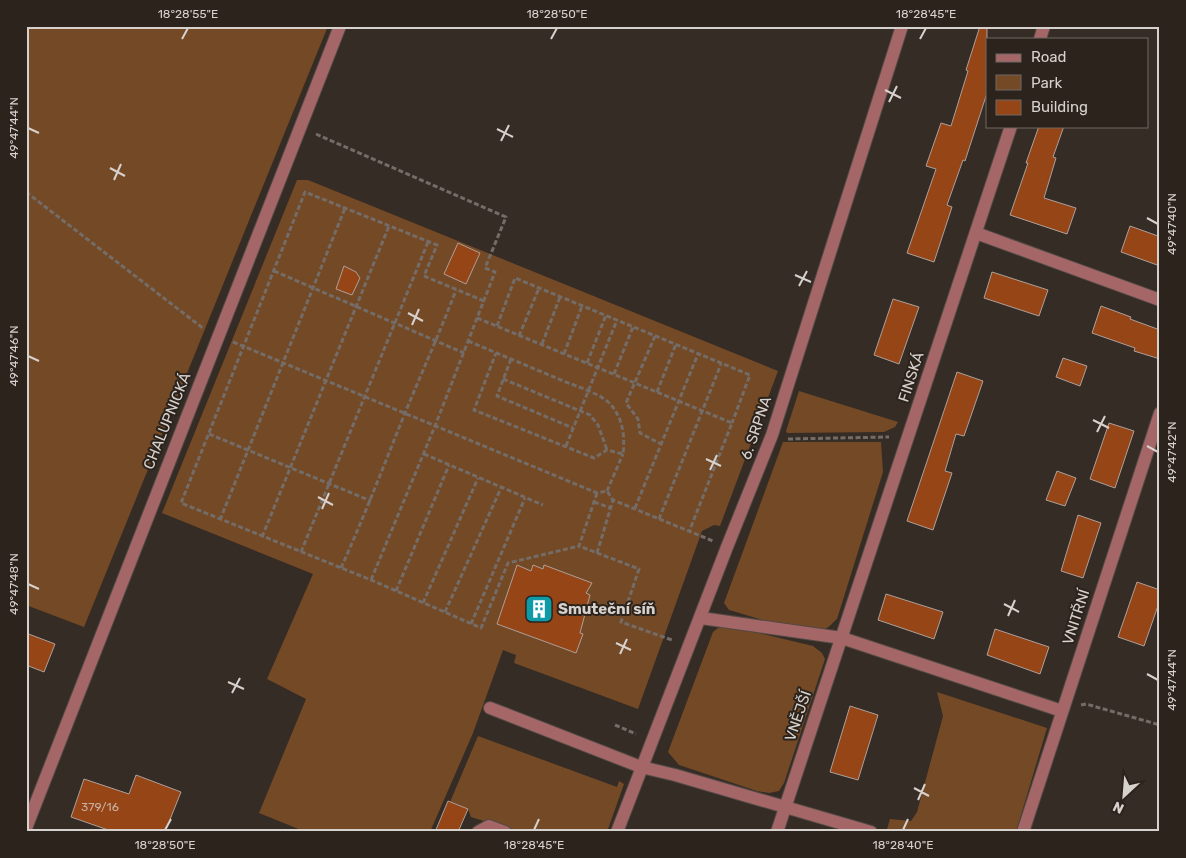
<svg xmlns="http://www.w3.org/2000/svg" width="1186" height="858" font-family="Rubik,sans-serif">
<rect width="100%" height="100%" fill="#352c26"/>
<!-- green -->
<g fill="#744926">
<path d="M26,26H328L84,627L26,605Z"/>
<path d="M297,180H308L778,371L720,526L714,525L702,531L638,709L514,663L516,655L503,650L473,733L430,832H306L259,813L306,699L267,679L313,574L162,513Z"/>
<path d="M799,391L898,422L895,427L884,432L787,433L786,431Z"/>
<path d="M783,442H881L883,472L837,619C833,622 830,627 825,629C809,636 748,615 729,610L724,603Z"/>
<path d="M730,626L813,646L822,653L825,659L784,783L779,791L769,793L757,791L679,765L668,752L713,632L718,628Z"/>
<path d="M937,692L1047,728L1016,832H896L887,829L890,819L911,821L917,812L943,716Z"/>
<path d="M478,736L617,787L619,781L624,784L607,832H519L471,817L468,809L450,802Z"/>
</g>
<!-- building -->
<g fill="#964516" stroke="#ada09b">
<path d="M980,26H987V93L965,161L963,160L947,205L952,207L934,262L907,253L936,169L926,166L941,123L951,126L968,71L966,70Z"/>
<path d="M1039,126H1064L1053,157L1056,158L1044,198L1076,208L1067,234L1010,215L1028,163H1026Z"/>
<path d="M1130,226L1158,236L1157,237L1160,238V266L1121,252Z"/>
<path d="M458,243L480,253L466,284L444,274Z"/>
<path d="M344,266L356,272L360,278L352,295L336,289Z"/>
<path d="M992,272L1048,290L1039,316L984,298Z"/>
<path d="M893,299L919,307L899,364L874,355Z"/>
<path d="M1101,306L1131,317L1130,319L1160,330V359L1134,351L1135,348L1092,333Z"/>
<path d="M1063,358L1087,366L1080,386L1056,377Z"/>
<path d="M957,372L983,381L964,436L956,434L945,471L952,473L933,530L907,521Z"/>
<path d="M1109,423L1134,431L1115,488L1090,479Z"/>
<path d="M1057,471L1076,478L1065,506L1046,500Z"/>
<path d="M1078,515L1101,523L1083,578L1061,571Z"/>
<path d="M517,565L531,571L533,565L543,569L544,565L592,583L586,593L590,595L580,633L583,634L576,653L497,624Z"/>
<path d="M1137,582L1160,590V600L1144,646L1118,637Z"/>
<path d="M886,594L943,612L934,639L878,620Z"/>
<path d="M995,629L1049,647L1040,674L987,655Z"/>
<path d="M26,633L55,644L44,672L26,665Z"/>
<path d="M850,706L878,715L858,780L830,772Z"/>
<path d="M136,775L181,792L165,832H114L71,817L84,779L129,794Z"/>
<path d="M448,801L468,809L458,832H435Z"/>
</g>
<g fill="none" stroke-linecap="round" stroke-linejoin="round">
<defs>
<g id="minor">
<path d="M1040,39L1044,26"/>
<path d="M976,233L1160,300"/>
<path d="M701,618L842,638L1062,711"/>
<path d="M490,708L641,767L675,775L871,832"/>
<path d="M26,828L340,26"/>
<path d="M478,832L489,826L505,832"/>
<path d="M617,832L727,547L772,435L902,26"/>
<path d="M777,832L1011,126"/>
<path d="M1023,832L1160,413"/>
</g>
</defs>
<!-- minor casing -->
<use href="#minor" stroke="#524a44" stroke-width="14"/>
<!-- path -->
<g stroke="#746c67" stroke-width="3" stroke-dasharray="5 2.5" stroke-linecap="butt">
<path d="M316,134L506,217L485,268L495,272L435,426L371,580"/>
<path d="M26,192L204,329"/>
<path d="M274,271L464,353"/>
<path d="M484,301L424,276L437,245L305,192L181,503L371,580L481,628L508,563L579,546"/>
<path d="M477,318L732,423L689,532"/>
<path d="M497,326L515,278L750,375L732,423"/>
<path d="M519,336L539,288"/>
<path d="M655,336L626,403L638,419L640,433L661,444"/>
<path d="M468,341C499,354 530,367 561,380C575,386 603,394 612,406C623,420 625,436 623,454L607,450L594,458L474,410L496,353"/>
<path d="M233,342L597,493L607,491L613,500L713,541"/>
<path d="M542,344L560,297"/>
<path d="M564,354L582,306"/>
<path d="M511,359L497,396L573,428"/>
<path d="M587,363L606,315"/>
<path d="M614,374L633,327"/>
<path d="M503,379L590,415L598,425L607,450"/>
<path d="M657,392L676,344"/>
<path d="M209,434L371,501"/>
<path d="M788,439L889,437"/>
<path d="M566,446L617,320"/>
<path d="M424,454L543,505"/>
<path d="M607,491L623,454"/>
<path d="M597,493L579,546L639,569L621,622L672,640"/>
<path d="M594,502L611,508"/>
<path d="M635,508L698,354"/>
<path d="M659,519L721,364"/>
<path d="M220,520L345,208"/>
<path d="M262,537L389,226"/>
<path d="M301,552L428,242"/>
<path d="M597,553L613,500"/>
<path d="M341,568C364,517 384,465 405,413C422,372 440,332 456,290"/>
<path d="M396,591L449,465"/>
<path d="M423,603L478,478"/>
<path d="M445,612L501,488"/>
<path d="M471,624L525,498"/>
<path d="M1081,705L1086,704L1160,725"/>
<path d="M615,725L636,734"/>
</g>
<!-- minor -->
<use href="#minor" stroke="#a56668" stroke-width="12"/>
</g>
<!-- ticks -->
<path fill="none" stroke="#d7d1cd" stroke-width="2" d="M182,39L188,28M551,39L557,28M920,39L926,28M885,90L901,98M889,102L897,86M28,128L39,133M497,129L513,137M501,141L509,125M110,168L125,176M114,180L121,164M1147,218L1158,224M795,275L811,282M799,286L807,271M408,313L423,321M412,325L419,309M28,356L39,361M1093,420L1109,428M1097,432L1105,416M1147,446L1158,452M706,459L721,466M710,470L717,455M318,497L333,505M322,509L329,493M28,584L39,589M1004,604L1019,612M1008,616L1015,600M616,643L631,650M620,654L627,639M1147,674L1158,680M228,682L244,689M232,693L240,678M914,788L929,796M918,800L925,784M165,830L171,819M534,830L539,819M903,830L908,819"/>
<!-- icons -->
<defs>
<symbol id="building-square" viewBox="-11 -11 22 22"><rect x="-9" y="-9" width="18" height="18" rx="4" fill="#0f9aa8" stroke="#2b231c"/><path d="M-4-6H4V6H1V3H-1V6H-4ZM-2.5-4.3h1.7v1.8h-1.7ZM.8-4.3h1.7v1.8H.8ZM-2.5-1h1.7V.8h-1.7ZM.8-1h1.7V.8H.8Z" fill="#fff"/></symbol>
</defs>
<g fill-rule="evenodd">
<use href="#building-square" x="523" y="593" width="32" height="32"/>
</g>
<g text-anchor="middle" dominant-baseline="central" stroke-width="4" stroke-linejoin="round" paint-order="stroke">
<!-- number labels -->
<g font-size="12" fill="#c7ae9f">
<text x="100" y="807">379/16</text>
</g>
<!-- street labels -->
<g font-size="15" fill="#d7d1cd" stroke="#2b231c">
<text transform="translate(911 377) rotate(-72)">FINSKÁ</text>
<text transform="translate(167 421) rotate(-68)">CHALUPNICKÁ</text>
<text transform="translate(756 428) rotate(-71)">6. SRPNA</text>
<text transform="translate(1076 617) rotate(-72)">VNITŘNÍ</text>
<text transform="translate(798 716) rotate(-71)">VNĚJŠÍ</text>
</g>
<!-- poi labels -->
<g font-size="15" font-weight="bold" fill="#d7d1cd" stroke="#2b231c" text-anchor="start">
<text x="558" y="609">Smuteční síň</text>
</g>
</g>
<!-- border -->
<rect width="1186" height="858" fill="none" stroke="#2b231c" stroke-width="55"/>
<!-- legend -->
<rect x="986" y="38" width="162" height="90" fill="#2b231c" stroke="#706963"/>
<rect x="996" y="54" width="25" height="8" fill="#a56668" stroke="#706963"/>
<text x="1031" y="62" font-size="15" fill="#d7d1cd">Road</text>
<rect x="996" y="75" width="25" height="15" fill="#744926" stroke="#706963"/>
<text x="1031" y="88" font-size="15" fill="#d7d1cd">Park</text>
<rect x="996" y="100" width="25" height="15" fill="#964516" stroke="#706963"/>
<text x="1031" y="112" font-size="15" fill="#d7d1cd">Building</text>
<!-- north arrow -->
<g transform="translate(1124 796) rotate(206)" stroke="#2b231c" stroke-width="4" paint-order="stroke">
<path d="M0-4L9 19L0 12L-9 19Z" fill="#d7d1cd"/>
<text y="-8" font-size="14" font-weight="bold" text-anchor="middle" fill="#d7d1cd">N</text>
</g>
<rect x="28" y="28" width="1130" height="802" fill="none" stroke="#d7d1cd" stroke-width="2"/>
<g font-size="12" text-anchor="middle" fill="#d7d1cd">
<text x="188" y="18">18°28'55"E</text>
<text x="557" y="18">18°28'50"E</text>
<text x="926" y="18">18°28'45"E</text>
<text transform="translate(14 128) rotate(-90)" y="4">49°47'44"N</text>
<text transform="translate(1172 224) rotate(-90)" y="4">49°47'40"N</text>
<text transform="translate(14 356) rotate(-90)" y="4">49°47'46"N</text>
<text transform="translate(1172 452) rotate(-90)" y="4">49°47'42"N</text>
<text transform="translate(14 584) rotate(-90)" y="4">49°47'48"N</text>
<text transform="translate(1172 680) rotate(-90)" y="4">49°47'44"N</text>
<text x="165" y="849">18°28'50"E</text>
<text x="534" y="849">18°28'45"E</text>
<text x="903" y="849">18°28'40"E</text>
</g>
</svg>
